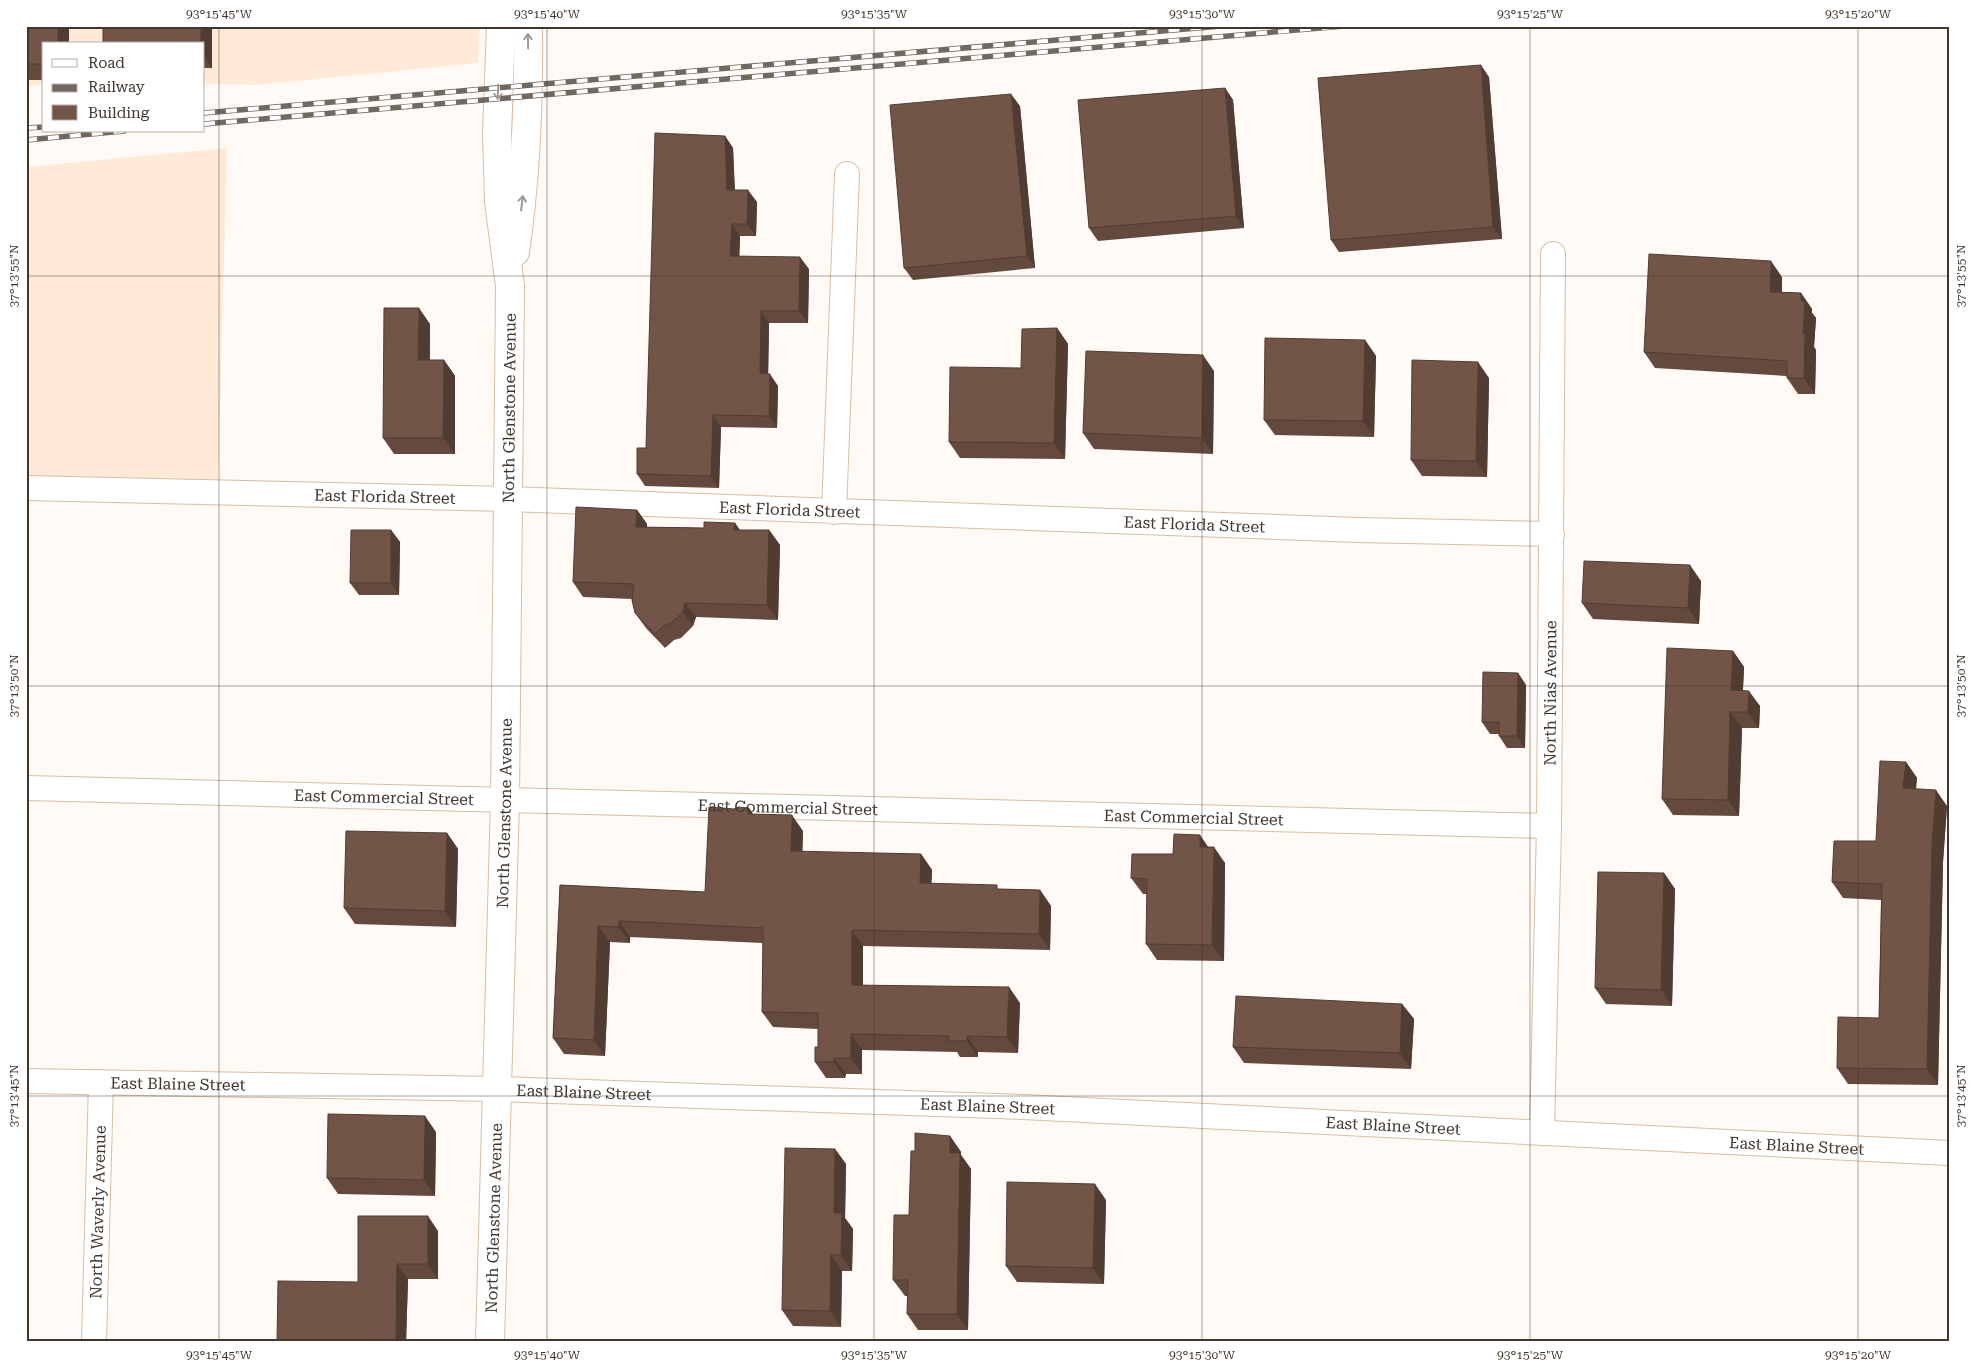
<svg xmlns="http://www.w3.org/2000/svg" width="1975" height="1368" font-family="'Roboto Serif',serif">
<rect width="100%" height="100%" fill="#fffaf5"/>
<!-- built -->
<g fill="#feead7">
<path d="M26,26H480L478,63L257,85L204,84V44H44V85L26,86Z"/>
<path d="M227,148L218,481L26,477V167Z"/>
</g>
<g fill="none" stroke-linecap="round" stroke-linejoin="round">
<defs>
<g id="minor">
<path id="s1" d="M26,488L508,499L1359,530L1552,534"/>
<path d="M834,512L847,174"/>
<path id="s2" d="M26,788L1549,826"/>
<path id="s3" d="M26,1081L497,1089L1023,1107L1949,1153"/>
<path id="s4" d="M1542,1133L1549,826L1553,254"/>
<path id="s5" d="M94,1342L101,1082"/>
</g>
<g id="major">
<path d="M515,252C526,177 529,102 528,26"/>
<path id="s6" d="M490,1342L505,800L508,499L510,286L499,201L497,133L501,26"/>
</g>
</defs>
<!-- minor casing -->
<use href="#minor" stroke="#d7bea5" stroke-width="26"/>
<!-- major casing -->
<use href="#major" stroke="#d7bea5" stroke-width="30"/>
<!-- minor -->
<use href="#minor" stroke="#fff" stroke-width="24"/>
<!-- major -->
<use href="#major" stroke="#fff" stroke-width="28"/>
<defs>
<g id="rail">
<path d="M204,113L1221,26"/>
<path d="M204,124L1344,26"/>
<path d="M26,128L44,127"/>
<path d="M26,140L124,131"/>
</g>
</defs>
<!-- rail casing -->
<use href="#rail" stroke="#716860" stroke-width="5.5"/>
<!-- rail -->
<use href="#rail" stroke="#fff" stroke-width="4" stroke-dasharray="11" stroke-linecap="butt"/>
</g>
<!-- wall -->
<g fill="#63493e">
<path d="M26,26H69V44H44V80H26Z"/>
<path d="M103,26H212V68H204V44Z"/>
<path d="M1489,77L1502,239L1339,252L1331,240Z"/>
<path d="M1225,88L1233,100L1244,228L1098,241L1089,228Z"/>
<path d="M1020,106L1035,268L913,280L904,268Z"/>
<path d="M725,136L733,148L735,190L757,202L756,236H740L739,256L809,269L808,323H769L768,374L778,386L777,428L721,427L719,488L645,486L637,474L646,448Z"/>
<path d="M1782,277V292L1801,293L1812,309V313L1816,318L1814,347L1816,350L1815,394H1798L1787,378V376L1655,368L1644,352Z"/>
<path d="M430,324V360H444L455,376V454H394L383,438Z"/>
<path d="M1057,328L1068,344L1065,459L960,458L949,442L1021,368Z"/>
<path d="M1365,340L1376,356L1374,437L1275,435L1264,420Z"/>
<path d="M1214,371L1213,454L1094,449L1083,433Z"/>
<path d="M1489,378L1487,477L1422,476L1411,460Z"/>
<path d="M637,510L647,524V527L704,528L735,523L740,530H769L780,545L778,620L696,617L693,626L681,638L674,640L665,648L646,628L635,613L632,599L583,597L573,582Z"/>
<path d="M391,530L400,542L399,595H359L350,583Z"/>
<path d="M1701,581L1699,624L1593,619L1582,603Z"/>
<path d="M1733,651L1744,667L1743,690L1760,706L1759,728H1742L1739,816L1673,815L1662,799Z"/>
<path d="M1518,673L1526,685L1525,748H1507L1499,736V734H1490L1482,722Z"/>
<path d="M1906,762L1917,778L1916,789L1947,806L1943,862L1938,1085L1848,1084L1837,1068L1879,1018L1881,900L1843,898L1832,882L1876,841Z"/>
<path d="M753,814L803,831L802,852L921,854L932,870L931,884L1000,889L1040,890L1051,906L1050,950L863,946V985L1020,1003L1018,1053L978,1052V1057H960L957,1052L862,1050V1074H846L845,1078H826L815,1062L818,1047V1029L773,1027L762,1012L763,943L630,937V943L610,942L605,1056L564,1054L553,1038L560,885L705,892Z"/>
<path d="M447,833L458,849L456,927L355,924L344,908Z"/>
<path d="M1208,847L1225,863L1224,961L1157,960L1146,944L1147,894H1143L1131,878L1173,854Z"/>
<path d="M1664,873L1675,889L1672,1006L1606,1004L1595,988Z"/>
<path d="M1402,1004L1414,1019L1411,1069L1244,1063L1233,1047Z"/>
<path d="M436,1132L435,1196L338,1194L327,1178Z"/>
<path d="M950,1136L961,1152V1155L971,1169L968,1330H918L907,1314V1296H905L893,1280L909,1215L915,1151Z"/>
<path d="M835,1149L846,1164L845,1218L853,1229L852,1271H842L841,1327L793,1326L782,1310Z"/>
<path d="M1106,1200L1104,1284L1017,1282L1006,1266Z"/>
<path d="M438,1231V1279H408L406,1342H277Z"/>
</g>
<!-- shaded-wall -->
<g fill="#503c32">
<rect x="58" y="26" width="11" height="18"/>
<path d="M201,26H212V68L204,57V44H201Z"/>
<path d="M1481,65L1489,77L1502,239L1493,227Z"/>
<path d="M1225,88L1233,100L1244,228L1236,216Z"/>
<path d="M1011,94L1020,106L1035,268L1027,256Z"/>
<path d="M725,136L733,148L735,202L727,190Z"/>
<path d="M748,190L757,202L756,236L747,224Z"/>
<path d="M732,224L740,236L739,268L730,256Z"/>
<path d="M800,257L809,269L808,323L799,311Z"/>
<path d="M1771,261L1782,277L1781,308L1770,292Z"/>
<path d="M1801,293L1812,309V313L1816,318L1814,347L1816,350L1815,394L1804,378Z"/>
<path d="M419,308L430,324L429,376L418,360Z"/>
<path d="M761,311L769,323L768,386L760,373Z"/>
<path d="M1057,328L1068,344L1065,459L1054,443Z"/>
<path d="M1365,340L1376,356L1374,437L1363,421Z"/>
<path d="M1203,355L1214,371L1213,454L1202,438Z"/>
<path d="M444,360L455,376V454L443,438Z"/>
<path d="M1478,362L1489,378L1487,477L1476,461Z"/>
<path d="M770,374L778,386L777,428L769,416Z"/>
<path d="M713,415L721,427L719,488L711,476Z"/>
<path d="M637,510L647,524L646,541L636,527Z"/>
<path d="M735,523L745,538L734,530Z"/>
<path d="M391,530L400,542L399,595L391,583Z"/>
<path d="M769,530L780,545L778,620L767,605Z"/>
<path d="M1690,565L1701,581L1699,624L1688,608Z"/>
<path d="M685,603L696,617L693,626L683,612Z"/>
<path d="M1733,651L1744,667L1742,706L1731,690Z"/>
<path d="M1518,673L1526,685L1525,748L1517,736Z"/>
<path d="M1749,691L1760,706L1759,728L1748,712Z"/>
<path d="M1730,712L1742,728L1739,816L1728,800Z"/>
<path d="M1906,762L1917,778L1914,804L1903,788Z"/>
<path d="M1936,790L1947,806L1943,862L1938,1085L1927,1069L1932,846Z"/>
<path d="M749,808L760,824L748,814Z"/>
<path d="M792,815L803,831L802,867L791,851Z"/>
<path d="M447,833L458,849L456,927L445,911Z"/>
<path d="M1200,835L1211,851L1200,847Z"/>
<path d="M1214,847L1225,863L1224,961L1212,945Z"/>
<path d="M921,854L932,870L931,899L920,883Z"/>
<path d="M1664,873L1675,889L1672,1006L1661,990Z"/>
<path d="M1040,890L1051,906L1050,950L1039,934Z"/>
<path d="M619,921L630,937V943L619,927Z"/>
<path d="M598,926L610,942L605,1056L594,1040Z"/>
<path d="M852,930L863,946V1001L852,985Z"/>
<path d="M1009,987L1020,1003L1018,1053L1007,1037Z"/>
<path d="M1402,1004L1414,1019L1411,1069L1400,1053Z"/>
<path d="M851,1034L862,1050V1074L851,1058Z"/>
<path d="M967,1036L978,1052V1057L967,1041Z"/>
<path d="M834,1058L846,1074L845,1078L834,1062Z"/>
<path d="M425,1116L436,1132L435,1196L424,1180Z"/>
<path d="M950,1136L961,1152V1155L971,1169L968,1330L957,1314L950,1153Z"/>
<path d="M835,1149L846,1164L845,1218L853,1229L852,1271L841,1255L834,1213Z"/>
<path d="M1095,1184L1106,1200L1104,1284L1093,1268Z"/>
<path d="M428,1216L438,1231V1279L428,1264Z"/>
<path d="M831,1255L842,1271L841,1327L830,1311Z"/>
<path d="M397,1264L408,1279L406,1342H396Z"/>
</g>
<!-- building -->
<g fill="#735548" stroke="#503c32">
<path d="M26,26H58V44H44V64H26Z"/>
<rect x="103" y="26" width="98" height="18"/>
<path d="M1481,65L1493,227L1331,240L1318,78Z"/>
<path d="M1225,88L1236,216L1089,228L1078,100Z"/>
<path d="M1011,94L1027,256L904,268L890,105Z"/>
<path d="M655,133L725,136L727,190H748L747,224H732L730,256L800,257L799,311H761L760,373L770,374L769,416L713,415L711,476L637,474V448H646Z"/>
<path d="M1649,254L1771,261L1770,292L1801,293V301L1805,302L1803,334H1805L1804,378H1787V361L1644,352Z"/>
<path d="M384,308H419L418,360H444L443,438H383Z"/>
<path d="M1057,328L1054,443L949,442L950,367L1021,368L1022,329Z"/>
<path d="M1265,338L1365,340L1363,421L1264,420Z"/>
<path d="M1086,351L1203,355L1202,438L1083,433Z"/>
<path d="M1412,360L1478,362L1476,461L1411,460Z"/>
<path d="M576,507L637,510L636,527L704,528V522L735,523L734,530H769L767,605L685,603L683,612L671,623L663,626L655,634L635,613L632,600L634,584L573,582Z"/>
<path d="M351,530H391V583H350Z"/>
<path d="M1584,561L1690,565L1688,608L1582,603Z"/>
<path d="M1667,648L1733,651L1731,690L1749,691L1748,712H1730L1728,800L1662,799Z"/>
<path d="M1483,672L1518,673L1517,736H1499V722H1482Z"/>
<path d="M1880,761L1906,762L1903,788L1936,790L1932,846L1927,1069L1837,1068L1838,1017L1879,1018L1882,884L1832,882L1834,841H1876Z"/>
<path d="M709,807L734,809L738,807L749,808L748,814L792,815L791,851L921,854L920,883L997,885V889L1040,890L1039,934L852,930V985L1009,987L1007,1037L967,1036V1041H949V1036L851,1034V1058H834V1062H815V1047H818V1013L762,1012L763,928L619,921V927L598,926L594,1040L553,1038L560,885L705,892Z"/>
<path d="M346,831L447,833L445,911L344,908Z"/>
<path d="M1174,834L1200,835V847H1214L1212,945L1146,944L1147,879L1131,878L1132,854H1173Z"/>
<path d="M1598,872L1664,873L1661,990L1595,988Z"/>
<path d="M1236,996L1402,1004L1400,1053L1233,1047Z"/>
<path d="M328,1114L425,1116L424,1180L327,1178Z"/>
<path d="M915,1133L950,1136V1153H960L957,1314H907L908,1280H893L894,1215H909L911,1151H915Z"/>
<path d="M785,1148L835,1149L834,1213H842L841,1255H831L830,1311L782,1310Z"/>
<path d="M1007,1182L1095,1184L1093,1268L1006,1266Z"/>
<path d="M358,1216H428V1264H397L396,1342H277L278,1281L358,1282Z"/>
</g>
<!-- one-way arrows -->
<defs><path id="oneway-shaft" d="M-6 0H5M1.5-3L5.5 0L1.5 3" fill="none" stroke-width="1.6" stroke-linecap="round" stroke-linejoin="round" transform="scale(1.25)"/></defs>
<g stroke="#a09a96">
<use href="#oneway-shaft" transform="translate(528 41) rotate(-91)"/>
<use href="#oneway-shaft" transform="translate(498 92) rotate(92)"/>
<use href="#oneway-shaft" transform="translate(522 203) rotate(-83)"/>
</g>
<!-- ticks -->
<path fill="none" stroke="#40362c" stroke-width="1" stroke-opacity="0.45" d="M219,26V1342M547,26V1342M874,26V1342M1202,26V1342M1530,26V1342M1858,26V1342M26,276H1949M26,686H1949M26,1096H1949"/>
<g text-anchor="middle" dominant-baseline="central" stroke-width="5" stroke-linejoin="round" paint-order="stroke">
<!-- street labels -->
<g font-size="16" fill="#40362c" stroke="#fff">
<text stroke="none"><textPath href="#s6" startOffset="934">North Glenstone Avenue</textPath></text>
<text stroke="none"><textPath href="#s1" startOffset="359">East Florida Street</textPath></text>
<text stroke="none"><textPath href="#s1" startOffset="764">East Florida Street</textPath></text>
<text stroke="none"><textPath href="#s1" startOffset="1169">East Florida Street</textPath></text>
<text stroke="none"><textPath href="#s4" startOffset="440">North Nias Avenue</textPath></text>
<text stroke="none"><textPath href="#s2" startOffset="358">East Commercial Street</textPath></text>
<text stroke="none"><textPath href="#s2" startOffset="762">East Commercial Street</textPath></text>
<text stroke="none"><textPath href="#s6" startOffset="529">North Glenstone Avenue</textPath></text>
<text stroke="none"><textPath href="#s2" startOffset="1168">East Commercial Street</textPath></text>
<text stroke="none"><textPath href="#s3" startOffset="152">East Blaine Street</textPath></text>
<text stroke="none"><textPath href="#s3" startOffset="558">East Blaine Street</textPath></text>
<text stroke="none"><textPath href="#s3" startOffset="962">East Blaine Street</textPath></text>
<text stroke="none"><textPath href="#s3" startOffset="1368">East Blaine Street</textPath></text>
<text stroke="none"><textPath href="#s3" startOffset="1772">East Blaine Street</textPath></text>
<text stroke="none"><textPath href="#s5" startOffset="130">North Waverly Avenue</textPath></text>
<text stroke="none"><textPath href="#s6" startOffset="124">North Glenstone Avenue</textPath></text>
</g>
</g>
<!-- border -->
<rect width="1975" height="1368" fill="none" stroke="#ffffff" stroke-width="55"/>
<!-- legend -->
<rect x="42" y="42" width="162" height="90" fill="#ffffff" stroke="#b3afab"/>
<rect x="52" y="59" width="25" height="8" fill="#ffffff" stroke="#b3afab"/>
<text x="88" y="68" font-size="15" fill="#40362c">Road</text>
<rect x="52" y="84" width="25" height="8" fill="#716860" stroke="#b3afab"/>
<text x="88" y="92" font-size="15" fill="#40362c">Railway</text>
<rect x="52" y="105" width="25" height="15" fill="#735548" stroke="#b3afab"/>
<text x="88" y="118" font-size="15" fill="#40362c">Building</text>
<rect x="28" y="28" width="1920" height="1312" fill="none" stroke="#40362c" stroke-width="2"/>
<g font-size="12" text-anchor="middle" fill="#40362c">
<text x="219" y="18">93°15'45"W</text>
<text x="547" y="18">93°15'40"W</text>
<text x="874" y="18">93°15'35"W</text>
<text x="1202" y="18">93°15'30"W</text>
<text x="1530" y="18">93°15'25"W</text>
<text x="1858" y="18">93°15'20"W</text>
<text transform="translate(14 276) rotate(-90)" y="4">37°13'55"N</text>
<text transform="translate(1961 276) rotate(-90)" y="4">37°13'55"N</text>
<text transform="translate(14 686) rotate(-90)" y="4">37°13'50"N</text>
<text transform="translate(1961 686) rotate(-90)" y="4">37°13'50"N</text>
<text transform="translate(14 1096) rotate(-90)" y="4">37°13'45"N</text>
<text transform="translate(1961 1096) rotate(-90)" y="4">37°13'45"N</text>
<text x="219" y="1359">93°15'45"W</text>
<text x="547" y="1359">93°15'40"W</text>
<text x="874" y="1359">93°15'35"W</text>
<text x="1202" y="1359">93°15'30"W</text>
<text x="1530" y="1359">93°15'25"W</text>
<text x="1858" y="1359">93°15'20"W</text>
</g>
</svg>
